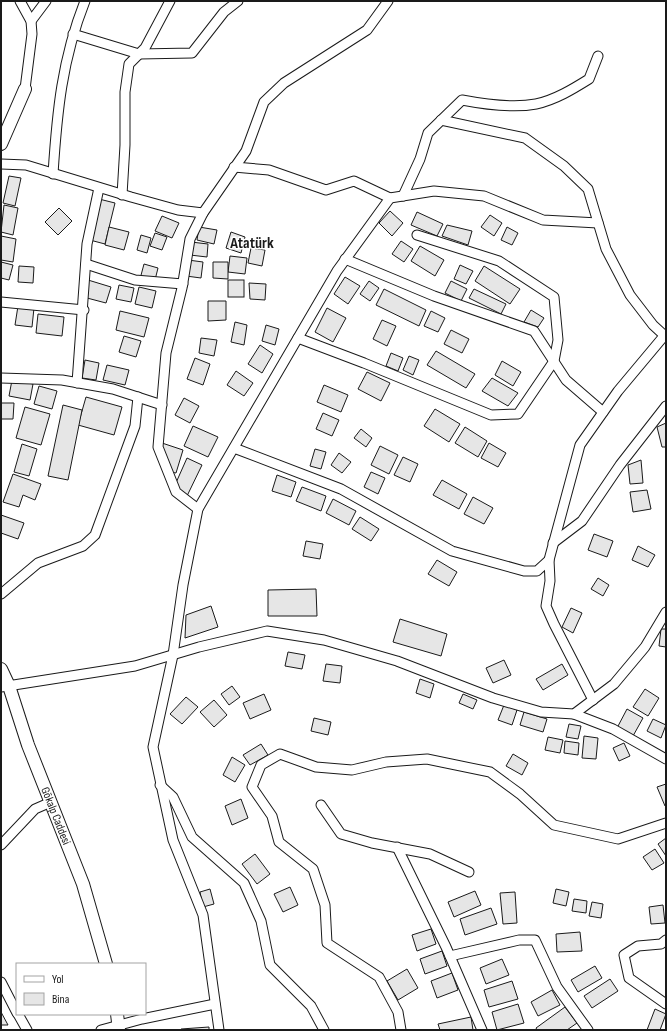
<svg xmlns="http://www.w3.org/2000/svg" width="667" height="1031" font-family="'Sofia Sans Condensed',sans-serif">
<rect width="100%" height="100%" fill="#fff"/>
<!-- building -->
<g fill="#e6e6e6" stroke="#1a1a1a">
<path d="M9,176L21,178L15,206L3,203Z"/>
<path d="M95,198L115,203L105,244L86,239Z"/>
<path d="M4,205L18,208L13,235L1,232Z"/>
<path d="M59,208L72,221L58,235L45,222Z"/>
<path d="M390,211L403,223L392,236L379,223Z"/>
<path d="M417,212L443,224L437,236L411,225Z"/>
<path d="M490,215L502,223L494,236L481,227Z"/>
<path d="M162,216L179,223L172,238L155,231Z"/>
<path d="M447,225L472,231L468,245L442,236Z"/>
<path d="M109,227L129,232L124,250L105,245Z"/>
<path d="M199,227L217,230L214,244L197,240Z"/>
<path d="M507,227L518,233L512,245L501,240Z"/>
<path d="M231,232L245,237L241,253L226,248Z"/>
<path d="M155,233L167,237L162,250L150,246Z"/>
<path d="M141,235L151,238L147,253L137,250Z"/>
<path d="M1,236L16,239L13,262L1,260Z"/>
<path d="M401,241L413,249L404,262L392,254Z"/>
<path d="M191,242L208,244L207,257L190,255Z"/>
<path d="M420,246L444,260L435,276L411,261Z"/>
<path d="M251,248L265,250L262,266L248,263Z"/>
<path d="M230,256L247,258L245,274L228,272Z"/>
<path d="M188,260L203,262L201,278L186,276Z"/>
<path d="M1,262L13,265L9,280L1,278Z"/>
<path d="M213,262H228V279L213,278Z"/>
<path d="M144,264L158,268L155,280L140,279Z"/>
<path d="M460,265L473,271L466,284L454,279Z"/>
<path d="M19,266L34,267L33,283L18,282Z"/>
<path d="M484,266L520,289L510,304L475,281Z"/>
<path d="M345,277L360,286L348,304L334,294Z"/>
<path d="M88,280L111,287L106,303L87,298Z"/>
<rect x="228" y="280" width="16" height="17"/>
<path d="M369,281L379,288L370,301L360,294Z"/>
<path d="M451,281L467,289L461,301L445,293Z"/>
<path d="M249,283L266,284L265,300L250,299Z"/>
<path d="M119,285L134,288L131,302L116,299Z"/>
<path d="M139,287L156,291L152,308L135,304Z"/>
<path d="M384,289L426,310L419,326L376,305Z"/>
<path d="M474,289L506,304L501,314L469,298Z"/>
<path d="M208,301H226V320L208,321Z"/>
<path d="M18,306L34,308L32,327L15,325Z"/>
<path d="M327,308L346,318L333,342L315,332Z"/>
<path d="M531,310L544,318L538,327L524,322Z"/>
<path d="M120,311L149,318L144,337L116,330Z"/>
<path d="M431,311L445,318L438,332L424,326Z"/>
<path d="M38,314L64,317L62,336L36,333Z"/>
<path d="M382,320L396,326L387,346L373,339Z"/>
<path d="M235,322L247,325L244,345L231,342Z"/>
<path d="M266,325L279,329L275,345L262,341Z"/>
<path d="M451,330L469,339L462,353L444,344Z"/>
<path d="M124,336L141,341L136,357L119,352Z"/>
<path d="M201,338L217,340L214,356L199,353Z"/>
<path d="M260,345L273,354L262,373L248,364Z"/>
<path d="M436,351L475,374L466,388L427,365Z"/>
<path d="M391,353L403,358L398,371L386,366Z"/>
<path d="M409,356L419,360L413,375L403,370Z"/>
<path d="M195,358L210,364L203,385L187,379Z"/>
<path d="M85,360L99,363L96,380L82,378Z"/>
<path d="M502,361L521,372L513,386L495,375Z"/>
<path d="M107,365L129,370L125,385L103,380Z"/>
<path d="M236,371L253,383L244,396L227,385Z"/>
<path d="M367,372L390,383L381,401L358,389Z"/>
<path d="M492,378L518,393L508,406L482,391Z"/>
<path d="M12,380L33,384L30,400L9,396Z"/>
<path d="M324,385L348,395L341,412L317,402Z"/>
<path d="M39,386L57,391L52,409L34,404Z"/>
<path d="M86,397L122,407L114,435L78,425Z"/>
<path d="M184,398L199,406L190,423L175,415Z"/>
<path d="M1,403H14L13,419H1Z"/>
<path d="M63,405L82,410L68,480L48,476Z"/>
<path d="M25,407L50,414L41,445L16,438Z"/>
<path d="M435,409L460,424L449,442L424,426Z"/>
<path d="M323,413L339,420L332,436L316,429Z"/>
<path d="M666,423V447H662L657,427Z"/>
<path d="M193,426L218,437L208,457L184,446Z"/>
<path d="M465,427L487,441L478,457L455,443Z"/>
<path d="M361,429L372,438L366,447L354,438Z"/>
<path d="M162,443L183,450L176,473L170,472L161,449Z"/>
<path d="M489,443L506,453L498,467L481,458Z"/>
<path d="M22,444L37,449L29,476L14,472Z"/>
<path d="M380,446L398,455L389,474L371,465Z"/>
<path d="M315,449L326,452L321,469L310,466Z"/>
<path d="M339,453L351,462L342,473L331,465Z"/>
<path d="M403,457L418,464L410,482L394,475Z"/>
<path d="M187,458L202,465L187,496L175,485Z"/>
<path d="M641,460L643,483L630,484L628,465Z"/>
<path d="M371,472L385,478L378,494L364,487Z"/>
<path d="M13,474L41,484L35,500L23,495L19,507L3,502Z"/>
<path d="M277,475L296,482L291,497L272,491Z"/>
<path d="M442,480L467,494L459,509L433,495Z"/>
<path d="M302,487L326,496L321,511L296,501Z"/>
<path d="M647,490L651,509L633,512L630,492Z"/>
<path d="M473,497L493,508L484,524L464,514Z"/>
<path d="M333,499L356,511L349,525L326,513Z"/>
<path d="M1,515L24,523L18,539L1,533Z"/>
<path d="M360,517L379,529L371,541L352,529Z"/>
<path d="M594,534L613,541L607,557L588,550Z"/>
<path d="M306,541L323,544L320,559L303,556Z"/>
<path d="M638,546L655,555L648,567L632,560Z"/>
<path d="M437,560L457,572L449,586L428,574Z"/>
<path d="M598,578L609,585L603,596L591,589Z"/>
<path d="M316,589L317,616H268V590Z"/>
<path d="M211,606L218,627L185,638L186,615Z"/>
<path d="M571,608L582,613L573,633L562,627Z"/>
<path d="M400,619L447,634L441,656L393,642Z"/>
<path d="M661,629H666V647L659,646Z"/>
<path d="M288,652L305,655L302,669L285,666Z"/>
<path d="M504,660L511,675L493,683L486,668Z"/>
<path d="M326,664L342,666L340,683L323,681Z"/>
<path d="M562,664L568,675L543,690L536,679Z"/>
<path d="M420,679L434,684L430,698L416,693Z"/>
<path d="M232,686L240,697L229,705L221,694Z"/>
<path d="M645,689L659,698L648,716L633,707Z"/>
<path d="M264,694L271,710L250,719L243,703Z"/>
<path d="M463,694L477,700L473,709L459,703Z"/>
<path d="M186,697L198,707L182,724L170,714Z"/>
<path d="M214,700L227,715L214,727L200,712Z"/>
<path d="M504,705L517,710L512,725L498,720Z"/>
<path d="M627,709L643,718L633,736L617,728Z"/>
<path d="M524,712L547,719L543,732L520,725Z"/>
<path d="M314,718L331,722L328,735L311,731Z"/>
<path d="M653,719L666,725L661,738L647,731Z"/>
<path d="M569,724L581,726L578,739L566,737Z"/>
<path d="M584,736L598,738L596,759L582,758Z"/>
<path d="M548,737L563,740L560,753L545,750Z"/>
<path d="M565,741L579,743L578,755L564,753Z"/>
<path d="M624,743L630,756L619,761L613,748Z"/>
<path d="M261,744L268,755L250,765L243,755Z"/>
<path d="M513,754L528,763L522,775L506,766Z"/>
<path d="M232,757L245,765L235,782L223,775Z"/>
<path d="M666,784V806H665L657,787Z"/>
<path d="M241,799L248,818L232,825L225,806Z"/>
<path d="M666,838V856L658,844Z"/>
<path d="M655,849L664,863L652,870L643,857Z"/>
<path d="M255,854L270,874L257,884L242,864Z"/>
<path d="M290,887L298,905L283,912L274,894Z"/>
<path d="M210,889L214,904L203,907L200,892Z"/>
<path d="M556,889L569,892L566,906L553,903Z"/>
<path d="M475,891L481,905L454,917L448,902Z"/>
<path d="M515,892L517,923L503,924L500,893Z"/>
<path d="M574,899L587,901L586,913L572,911Z"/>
<path d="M592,902L603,904L601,918L589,916Z"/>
<path d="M663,905L665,923L651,924L649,907Z"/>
<path d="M491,908L497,924L465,935L460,919Z"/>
<path d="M431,929L436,944L417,951L412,935Z"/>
<path d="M580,932L582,951L557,952L556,934Z"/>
<path d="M442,951L447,966L425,974L420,959Z"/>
<path d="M502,959L509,975L486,984L480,968Z"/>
<path d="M595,966L602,978L578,992L571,980Z"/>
<path d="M407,969L418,988L398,1000L387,981Z"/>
<path d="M452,973L458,990L437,998L431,981Z"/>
<path d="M610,979L618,991L592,1008L584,996Z"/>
<path d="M512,981L518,999L489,1007L484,990Z"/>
<path d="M552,990L560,1005L538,1016L531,1002Z"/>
<path d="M518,1004L524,1023L497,1030L492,1012Z"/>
<path d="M565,1007L577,1023L567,1030H537L536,1028Z"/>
<path d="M655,1009L666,1014L660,1030H647Z"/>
<path d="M1,1012L8,1025H1Z"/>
<path d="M471,1017L473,1030H440L438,1024Z"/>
<path d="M209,1027V1030H181V1029Z"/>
</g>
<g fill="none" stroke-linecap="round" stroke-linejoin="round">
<defs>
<g id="street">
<path d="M20,1L31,21L32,34L25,89"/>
<path d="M31,21L46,1"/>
<path d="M73,34L139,54L192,53L224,12L238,1"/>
<path d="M441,120L525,138L564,166L588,189L606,249L630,295L653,325L666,337"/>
<path d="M1,164L26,165L131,197L178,210L203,213"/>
<path d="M234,167L269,170L326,190L354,181L390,198L434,191L484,196L543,220L598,223"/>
<path d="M53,174C57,112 62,59 85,1"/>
<path d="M122,195L125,145V92L129,64L145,48L170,1"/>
<path d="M403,196L420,159L428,133L462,100C483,104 515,108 536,104C555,100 573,89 589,79L598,56"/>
<path d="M345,259L434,296L534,331L566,380L603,412"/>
<path d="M86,264L135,280L183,284"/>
<path d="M1,302L84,310"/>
<path d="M298,338L364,363L491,415L518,414L554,361L558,340L554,297L499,261L417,235"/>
<path d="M1,378L62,380L113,389L162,405"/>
<path d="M77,383L87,244L99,188"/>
<path d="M234,448L341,489L452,551L524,571H537L549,560L580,445L618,391L664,336"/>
<path d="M198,509L176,492L158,447L166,353L182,288L190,239L203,213L246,151L264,102L284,83L367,30L388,1"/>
<path d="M553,543L582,521L620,465L666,406"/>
<path d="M549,560L550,581L546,606L554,624L593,700"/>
<path d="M1,594L38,563L83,546L95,535L135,426L138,397"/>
<path d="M1,687L135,666L199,647L267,631L324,640L397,661L493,698L541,712L574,714L614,684L645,647L666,612"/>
<path d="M574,714L613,729L666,759"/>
<path d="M160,785L173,797L192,837L244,883L261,921L270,965L311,1006L324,1030"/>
<path d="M321,805L341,834L372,843L430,854L469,872"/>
<path d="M1,845L35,809L51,802"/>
<path d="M397,847L446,947L482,1030"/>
<path d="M666,940L661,944L638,946L624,955L629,978L666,1004"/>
<path d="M450,956L519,940H535L557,987L588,1030"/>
<path d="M1,982L17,1013"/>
<path d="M18,1014L27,1030"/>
<path d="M101,1030L142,1019L215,1004"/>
<path d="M219,1030L203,915L173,840L153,747L173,655L183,585L198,509L337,271L390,198"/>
<path d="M401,1030L398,1012L379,977L327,943L325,905L313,869L279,842L272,816L252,787L261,765L280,754L316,767L352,770L386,762L427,759L490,772L520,794L554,825L618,839L666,823"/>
</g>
<g id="secondary">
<path d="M1,144L25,89"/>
<path id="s1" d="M1,669L9,686L28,745L83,884L106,964"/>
<path d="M117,1014L119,1030"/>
</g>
</defs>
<!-- street casing -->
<use href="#street" stroke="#1a1a1a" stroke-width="11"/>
<!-- secondary casing -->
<use href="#secondary" stroke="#1a1a1a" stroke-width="14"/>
<!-- street -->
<use href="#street" stroke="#fff" stroke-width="9"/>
<!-- secondary -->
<use href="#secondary" stroke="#fff" stroke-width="12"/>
</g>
<g text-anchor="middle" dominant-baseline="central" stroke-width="3" stroke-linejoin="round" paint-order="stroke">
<!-- street labels -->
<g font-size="12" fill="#1a1a1a" stroke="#fff">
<text stroke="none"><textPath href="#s1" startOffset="157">Gökalp Caddesi</textPath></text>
</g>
<!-- district labels -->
<g font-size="16" font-weight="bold" fill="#1a1a1a" stroke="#fff">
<text x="252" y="243">Atatürk</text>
</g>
</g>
<!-- border -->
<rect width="667" height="1031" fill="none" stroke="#1a1a1a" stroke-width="4"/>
<!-- legend -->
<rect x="16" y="963" width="130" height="52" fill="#ffffff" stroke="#a3a3a3"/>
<rect x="24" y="976" width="20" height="6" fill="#ffffff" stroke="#a3a3a3"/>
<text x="52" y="983" font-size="12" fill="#1a1a1a">Yol</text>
<rect x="24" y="993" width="20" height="12" fill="#e6e6e6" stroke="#a3a3a3"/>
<text x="52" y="1003" font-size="12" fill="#1a1a1a">Bina</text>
</svg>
